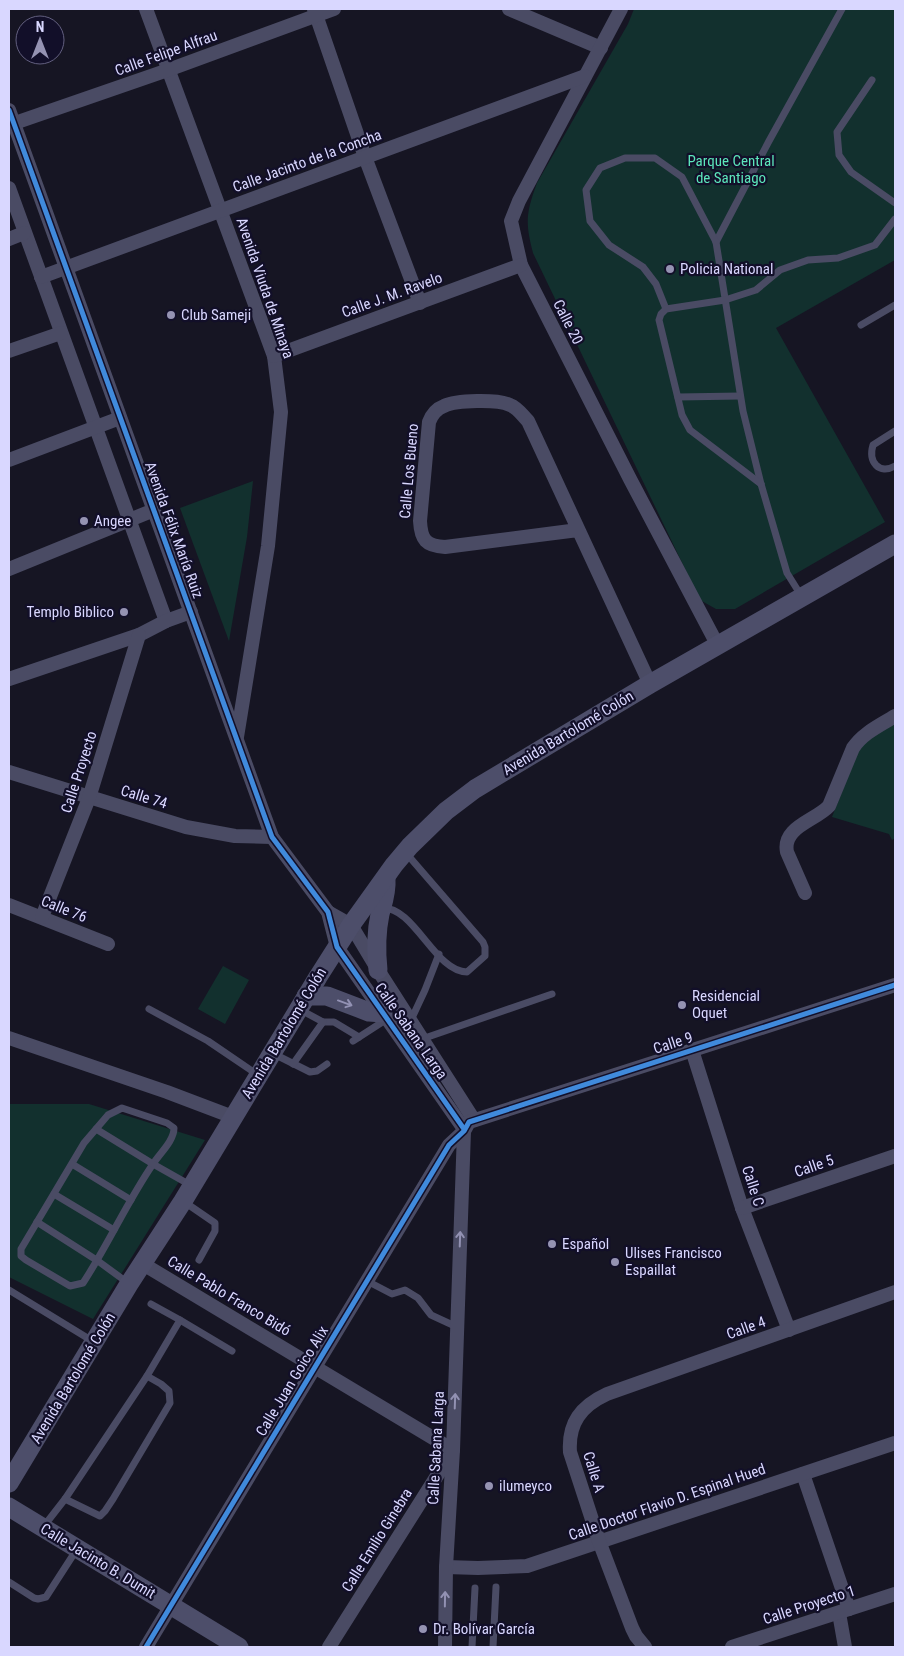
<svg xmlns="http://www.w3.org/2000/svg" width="904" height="1656" font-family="'Roboto Condensed',sans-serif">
<rect width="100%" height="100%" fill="#161523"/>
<!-- green -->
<g fill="#12302e">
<path d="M634,9H895V260L776,328L885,522L735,609H716L700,600L533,253C525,222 526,213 537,183L628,24Z"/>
<path d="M253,481L247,537L229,641L180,508Z"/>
<path d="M895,721V838L892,840L889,834L832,817L861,744Z"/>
<path d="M223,966L249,980L225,1024L198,1009Z"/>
<path d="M9,1104H89L205,1140L93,1319L9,1277Z"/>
</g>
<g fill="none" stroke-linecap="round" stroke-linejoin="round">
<!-- lane -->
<g stroke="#4a4b64" stroke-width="7">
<path d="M872,80L837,132L839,155L851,172L895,203"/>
<path d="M716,242L769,141L842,9"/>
<path d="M666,309L656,284L643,267L609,245L590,221L586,190L600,168L625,158H655L682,177L716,242L743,411L761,484L787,573L802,597"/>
<path d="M861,325L895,305"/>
<path d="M678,397L740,396"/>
<path d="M895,431L873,445C868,462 879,475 895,466"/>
<path d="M761,484L690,430L682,415L659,320L661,314L666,309L725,300L756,290L780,270L808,260L838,258L875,245L895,219"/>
<path d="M382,908C414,906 435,972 467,972L485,956V947L483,942L406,853"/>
<path d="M149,1009L208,1041L258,1075"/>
<path d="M299,1009L323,1022H334L359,1037"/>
<path d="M411,1020L425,990L439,954"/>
<path d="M422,1039L552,994"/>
<path d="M353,1041L387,1019"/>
<path d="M274,1054L310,1072L317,1071L327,1064"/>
<path d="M293,1064L323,1022"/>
<path d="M122,1108L167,1123L174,1128C174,1141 160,1153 153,1164C127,1202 108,1245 83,1283L70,1286L26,1260L21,1256V1249L84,1143L108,1115Z"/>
<path d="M96,1129L153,1164L192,1186"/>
<path d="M72,1164L131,1200"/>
<path d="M54,1194L114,1230"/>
<path d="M183,1201L215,1223V1231L199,1260"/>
<path d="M37,1222L98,1261L128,1283"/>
<path d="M367,1281L392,1294L405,1290L418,1298L431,1315L457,1327"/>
<path d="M9,1290L94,1342"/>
<path d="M180,1320L232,1351"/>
<path d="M65,1499L100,1516L105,1511L113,1499L170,1403L169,1391L161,1384L147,1376"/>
<path d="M44,1526L65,1499L147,1376L180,1320L151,1304"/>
<path d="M9,1582L34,1598L38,1599L46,1597L77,1549"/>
<path d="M472,1647L475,1588"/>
<path d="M493,1647L496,1587"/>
</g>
<!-- street -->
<g stroke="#4a4b64" stroke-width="14">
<path d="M146,9L274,356L281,412L268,546L237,737"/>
<path d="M314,9L365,157L420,303"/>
<path d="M509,9L601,48"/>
<path d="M621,9L519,201L511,221L521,265L630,479L718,646"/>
<path d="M9,110L272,837L328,912L337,947L464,1129"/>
<path d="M9,125L168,70L334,9"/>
<path d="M9,188L166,621"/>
<path d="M9,239L24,233"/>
<path d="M41,277L585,76"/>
<path d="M9,351L61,333"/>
<path d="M274,356L521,265"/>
<path d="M9,460L120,418"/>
<path d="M578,530L445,547C426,546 421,540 420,521L429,422C432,414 436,409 444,406C456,400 498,399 510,405C518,408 522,415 528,421L650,684"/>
<path d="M9,569L154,510"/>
<path d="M9,679L139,635L166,621L191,612"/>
<path d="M9,772L186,827L235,836L272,837"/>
<path d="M805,893L787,852C782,827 815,821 829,806L853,748C863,733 879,726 895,716"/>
<path d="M9,905L108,944"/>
<path d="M328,912L351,925L378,970L474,1120"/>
<path d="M42,917L89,798L139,635"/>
<path d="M9,1038L167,1092L233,1117"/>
<path d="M692,1050L742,1208L789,1330"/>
<path d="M742,1208L895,1156"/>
<path d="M143,1264L453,1450"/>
<path d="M803,1474L849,1609"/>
<path d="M446,1567L478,1568L527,1566L895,1443"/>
<path d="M839,1613L845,1647"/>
<path d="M146,1647L449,1145L464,1131L469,1122L895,985"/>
<path d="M329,1647L452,1452"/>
<path d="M445,1647L446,1567L453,1450L464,1131"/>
<path d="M645,1647L636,1636L632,1628L599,1541L570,1452C568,1423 581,1406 607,1394L895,1292"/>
<path d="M732,1647L895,1594"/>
</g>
<!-- secondary -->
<g stroke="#4d4e6a" stroke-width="19">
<path d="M378,970C376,951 376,933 380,914C383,903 387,892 386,879"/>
<path d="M306,996H327L369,1012L383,1013"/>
<path d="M9,1483L129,1284L183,1201L318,977L351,925L394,865L410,846L446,811L475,789L650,684L895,544"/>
<path d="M9,1507L239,1647"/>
</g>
<defs>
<g id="cycleway">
<path d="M9,110L272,837L328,912L337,947L464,1129"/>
<path d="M146,1647L449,1145L464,1131L469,1122L895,985"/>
</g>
</defs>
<!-- cycleway casing -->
<use href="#cycleway" stroke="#120f29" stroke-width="8"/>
<!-- cycleway -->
<use href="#cycleway" stroke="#408adc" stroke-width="5"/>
</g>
<!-- one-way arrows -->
<defs><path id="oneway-shaft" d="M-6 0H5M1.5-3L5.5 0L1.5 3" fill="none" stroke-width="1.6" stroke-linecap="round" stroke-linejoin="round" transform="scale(1.25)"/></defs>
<use stroke="#9392b4" href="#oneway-shaft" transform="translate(345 1003) rotate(20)"/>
<g stroke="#9291b2">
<use href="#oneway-shaft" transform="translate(460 1239) rotate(-88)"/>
<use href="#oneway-shaft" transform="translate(455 1401) rotate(-88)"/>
<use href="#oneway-shaft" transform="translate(445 1599) rotate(-89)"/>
</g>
<!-- markers -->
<g fill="#9593b2" stroke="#120f29" stroke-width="2">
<circle cx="670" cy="269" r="5"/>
<circle cx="171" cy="315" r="5"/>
<circle cx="84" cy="521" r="5"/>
<circle cx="124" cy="612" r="5"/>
<circle cx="682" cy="1005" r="5"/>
<circle cx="552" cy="1244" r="5"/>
<circle cx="615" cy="1262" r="5"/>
<circle cx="489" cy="1486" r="5"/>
<circle cx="423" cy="1629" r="5"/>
</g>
<g text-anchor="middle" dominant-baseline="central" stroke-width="4.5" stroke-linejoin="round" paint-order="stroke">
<!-- street labels -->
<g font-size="15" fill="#d9d7ff" stroke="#120f29">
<text transform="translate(166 53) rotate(-20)">Calle Felipe Alfrau</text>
<text transform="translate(307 161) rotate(-20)">Calle Jacinto de la Concha</text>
<text transform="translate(265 288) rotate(71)">Avenida Viuda de Minaya</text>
<text transform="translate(392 295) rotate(-20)">Calle J. M. Ravelo</text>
<text transform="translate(568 322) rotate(63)">Calle 20</text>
<text transform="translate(409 471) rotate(-85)">Calle Los Bueno</text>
<text transform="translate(174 530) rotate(70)">Avenida Félix María Ruiz</text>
<text transform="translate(568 733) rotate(-31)">Avenida Bartolomé Colón</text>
<text transform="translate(79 772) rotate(-72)">Calle Proyecto</text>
<text transform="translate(144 797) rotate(17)">Calle 74</text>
<text transform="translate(64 909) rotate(22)">Calle 76</text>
<text transform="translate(411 1031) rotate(55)">Calle Sabana Larga</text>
<text transform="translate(284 1033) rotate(-59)">Avenida Bartolomé Colón</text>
<text transform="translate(673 1043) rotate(-18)">Calle 9</text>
<text transform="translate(814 1166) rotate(-19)">Calle 5</text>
<text transform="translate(753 1186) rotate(72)">Calle C</text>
<text transform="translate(229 1296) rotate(31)">Calle Pablo Franco Bidó</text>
<text transform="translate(746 1328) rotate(-20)">Calle 4</text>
<text transform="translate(73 1378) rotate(-59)">Avenida Bartolomé Colón</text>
<text transform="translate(292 1381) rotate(-59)">Calle Juan Goico Alix</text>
<text transform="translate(436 1448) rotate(-87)">Calle Sabana Larga</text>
<text transform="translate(594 1472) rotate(73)">Calle A</text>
<text transform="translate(667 1502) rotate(-19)">Calle Doctor Flavio D. Espinal Hued</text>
<text transform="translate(377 1540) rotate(-58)">Calle Emilio Ginebra</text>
<text transform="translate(98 1561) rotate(31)">Calle Jacinto B. Dumit</text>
<text transform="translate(809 1605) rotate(-18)">Calle Proyecto 1</text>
</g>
<!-- park labels -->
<g font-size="15" fill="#5ce6bb" stroke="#120f29">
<text x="731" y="161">Parque Central<tspan x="731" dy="17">de Santiago</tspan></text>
</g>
<!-- poi labels -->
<g font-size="15" fill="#d9d7ff" stroke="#120f29" text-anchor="start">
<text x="680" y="269">Policia National</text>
<text x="181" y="315">Club Sameji</text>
<text x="94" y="521">Angee</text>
<text x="114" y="612" text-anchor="end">Templo Biblico</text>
<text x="692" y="996">Residencial<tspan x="692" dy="17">Oquet</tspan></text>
<text x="562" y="1244">Español</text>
<text x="625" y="1253">Ulises Francisco<tspan x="625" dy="17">Espaillat</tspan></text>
<text x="499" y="1486">ilumeyco</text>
<text x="433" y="1629">Dr. Bolívar García</text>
</g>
</g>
<!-- border -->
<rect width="904" height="1656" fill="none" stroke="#d9d7ff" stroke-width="20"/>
<!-- north arrow -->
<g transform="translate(40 40)"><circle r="24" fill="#120f29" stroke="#625f7f"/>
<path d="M0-4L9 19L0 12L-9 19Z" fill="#9593b2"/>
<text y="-8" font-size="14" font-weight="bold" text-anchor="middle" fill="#d9d7ff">N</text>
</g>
</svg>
